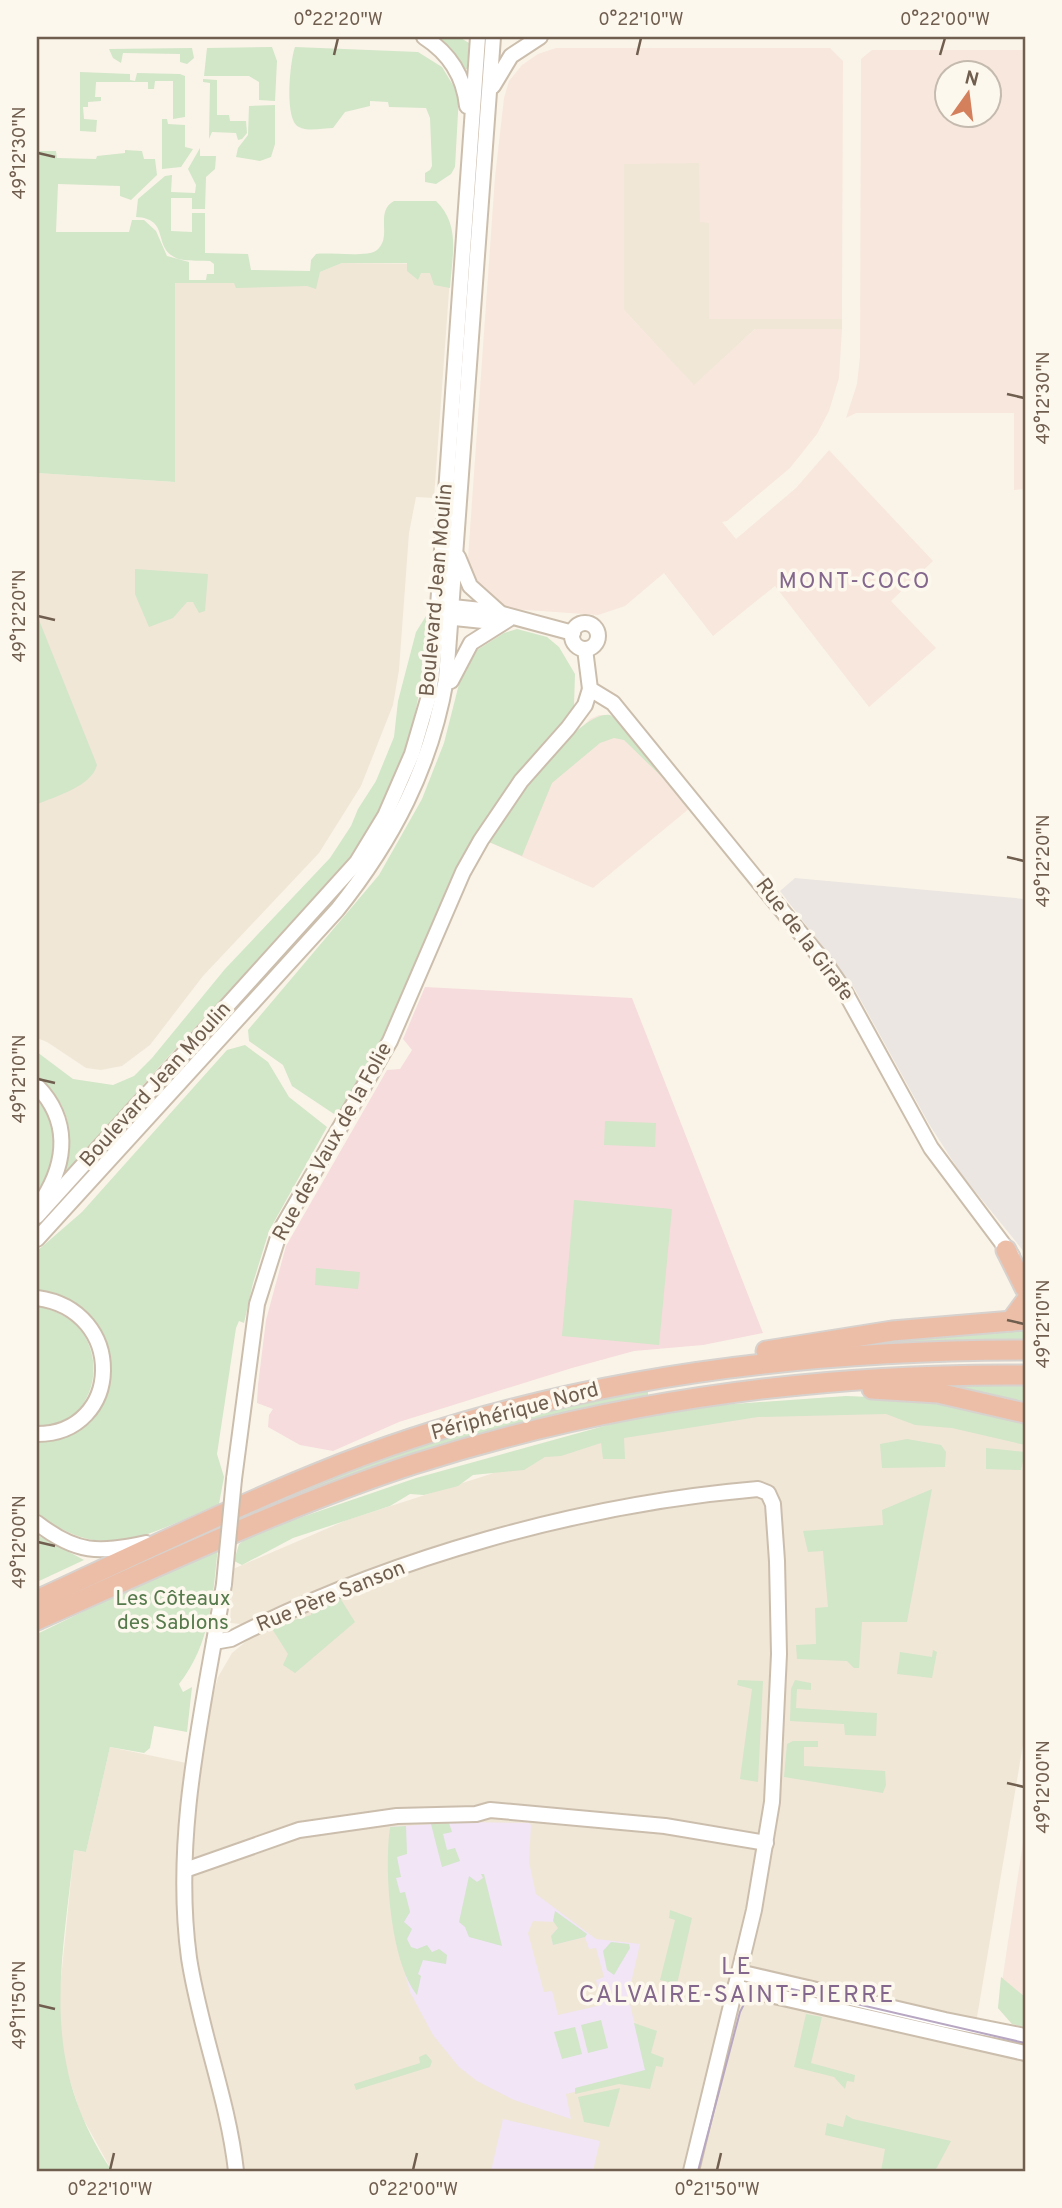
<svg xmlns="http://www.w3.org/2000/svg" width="1062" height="2208" font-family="Overpass,sans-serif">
<rect width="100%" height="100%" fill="#faf4e8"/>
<!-- residential -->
<g fill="#f0e7d7">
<path d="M624,163H700V222H709V318L842,319V329H755L694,386L624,310Z"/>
<path d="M342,263L451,264L434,498L416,497L409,533L399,670L393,705L361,786L319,853L203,976L150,1045L122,1066L101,1070L86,1068L47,1042L37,1038V473L174,482L175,283H234L320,272Z"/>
<path d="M818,1403L1025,1432V1733L975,2029L1025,2039V2171H112L81,2115L64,2062L58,2008L74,1850L86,1852L110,1747L201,1766L208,1714L218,1677L232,1653L250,1638L240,1624L230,1623L233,1569L347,1520L624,1431Z"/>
</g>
<!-- commercial -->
<g fill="#f8e7dd" fill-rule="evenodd">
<path d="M556,48H830L843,61L842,319H709V223L700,222L699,163L624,164V310L694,385L755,329H842L839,378L829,411L817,434L790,468L727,521L722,522L736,539L796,488L829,450L933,561L891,601L936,648L869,707L775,586L713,636L664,573L625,606L598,615L512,609L501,606L475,582L468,558L495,177L504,98L509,81L522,65L538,54Z"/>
<path d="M872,50H1025V489L1014,490V413H856L846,418L857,384L860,357L861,59ZM946,74H988V116H946Z"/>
<path d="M599,715H610L621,723L690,808L593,888L489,842L531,781L590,719Z"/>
<path d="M1025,1829V2027L1012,2024L998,2008Z"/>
</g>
<!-- industrial -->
<path fill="#ebe6e1" d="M795,878L1025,899V1253L961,1174L929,1124L854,988L780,891Z"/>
<!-- education -->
<g fill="#f1e5f6" fill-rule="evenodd">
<path d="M463,1822L529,1823L531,1825L529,1862L536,1894L596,1939L640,1944L628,1996L647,2074L566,2094L571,2119L514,2100L477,2081L459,2067L433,2035L410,1992L396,1940L389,1895V1827ZM533,1921L555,1922L558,1928L551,1936L553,1945L585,1937L589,1949L596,1948L604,1977L596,1980L602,2005L558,2015L552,1991L544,1992L528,1933Z"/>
<path d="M503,2119L600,2141L593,2171H491Z"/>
</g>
<!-- medical -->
<path fill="#f6dcdd" d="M425,987L632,998L763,1333L703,1345L634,1351L572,1368L399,1422L333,1451L300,1445L268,1427L269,1415L273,1409L257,1403L258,1385L266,1320L286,1246L387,1070L400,1069L412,1050L403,1039Z"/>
<!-- green -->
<g fill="#d2e6c8">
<path d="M433,37H459L469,43L467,69H462Z"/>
<path d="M272,47L277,61L275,101L259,100V82L249,76H204L207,48Z"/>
<path d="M295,47L418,52L442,67L459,95L455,167L451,174L436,184L425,182V173L430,170L432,166L430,118L426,108L389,107L388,102L370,101V106L345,112L333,128C323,128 308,132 299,127C284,120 290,61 295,47Z"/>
<path d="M192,48L194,58L187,64L180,62V54L123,53L121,63L113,58L109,49Z"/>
<path d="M80,72L130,74V80L135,81L137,73L180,74L185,76V117L173,119V81H155L154,89H148V82H96L95,97H101V101L88,102V107H83L84,119L97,120L96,132L80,131Z"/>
<path d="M203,79L217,80V115H229L230,121H246L247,133L242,139L238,140L236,133L212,132L209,139L210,83L203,82Z"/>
<path d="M275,105V144L271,157L260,161L236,157L238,148L248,135L249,106Z"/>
<path d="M162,119H167L168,124L185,125V147L193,149L181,167L162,169Z"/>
<path d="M37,134L39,151H56L57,158L96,159L97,156L125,153V150L142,151L144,159H155L157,175L131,200L120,196V186L58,184L56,232H129L132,220H144L156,231L167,256L189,262V280H206L207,274H214V264L210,261C200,260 186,262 176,258C152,247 171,219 136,217L138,199L165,176L172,175L171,192L195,193L196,185L188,169L200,148V156H216L215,169L206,177L205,209H192V198H171V231L192,232V213H205V253L248,254L251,270L310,271L311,260L316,254C330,252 367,258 377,250C393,237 374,212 394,201H436C461,225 452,256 450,288L434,285L430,273H421L418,280L407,271V263H342L320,272L316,289L307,286L236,288L234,283H175V482L37,473Z"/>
<path d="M135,569L208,574L205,611L199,613L193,602H187L173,618L149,627L135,594Z"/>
<path d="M37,615L97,765C92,786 55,797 37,804Z"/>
<path d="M426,616L429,617C424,664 418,714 403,758C366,866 265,953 189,1034C146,1080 105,1130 63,1177C72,1136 75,1105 37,1080V1052L73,1079L113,1085L134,1076L152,1058L225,969L330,858L351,826L358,809L376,781L394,737L398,701L416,632Z"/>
<path d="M517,629L547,637L559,647L575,674L574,706L570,715L503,796L369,1071L346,1109L334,1114L292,1086L283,1065L249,1041L248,1030L379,875L422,799L444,743L459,684L477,650L504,633Z"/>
<path d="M444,630C449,645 442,671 439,687C415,835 319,922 224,1027C161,1095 99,1163 37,1231V1225L56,1203L355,872C387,825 413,776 428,721C436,691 435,659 444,630Z"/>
<path d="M610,715L621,723L662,777L624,740L614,738L600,743L552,783L522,856L489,842C507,814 576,710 610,715Z"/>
<path d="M245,1045L268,1062L289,1097L327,1127L269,1231L253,1283L244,1323L239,1321L236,1328L217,1454L224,1477L219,1504C150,1533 105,1566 37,1513V1439L93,1415C98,1404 107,1391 109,1380C119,1336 80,1293 37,1292V1251L82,1212L227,1050Z"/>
<path d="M37,1094C67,1123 59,1164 37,1195Z"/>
<path d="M605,1121L656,1123L655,1147L604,1145Z"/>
<path d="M574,1200L672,1209L659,1345L562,1336Z"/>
<path d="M316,1268L360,1272L358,1289L315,1285Z"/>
<path d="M37,1307C47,1307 53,1311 62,1315C94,1331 103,1375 83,1404C72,1420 54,1426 37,1431Z"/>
<path d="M1025,1325V1341H953L811,1350Z"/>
<path d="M1025,1384V1404L926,1385Z"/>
<path d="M648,1387V1401L258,1513L202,1532L375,1459L439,1437Z"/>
<path d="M846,1396L921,1399L1025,1422V1445L952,1428L915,1425L886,1414L758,1417L624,1438L625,1459H603L601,1443L561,1456L545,1457L524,1470L473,1475L458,1486L424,1495L410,1494L390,1506L293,1538L242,1565L234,1561L239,1544L252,1534L416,1478L622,1421L692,1407Z"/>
<path d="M907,1439L941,1445L946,1452L945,1467L882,1468L880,1444Z"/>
<path d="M986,1448L1025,1452L1021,1470L986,1469Z"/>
<path d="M932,1489L907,1622H862L859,1668H854L847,1661L797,1659L796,1645L816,1644L815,1608L828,1607L823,1551L808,1552L803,1531L883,1525L882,1510Z"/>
<path d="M37,1535L84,1560L37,1582Z"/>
<path d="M218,1546C213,1595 211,1644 179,1684L183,1692L192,1687L187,1732L154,1726L150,1748L144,1753L110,1747L86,1852L74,1850C61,1972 39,2062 112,2171H37V1634Z"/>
<path d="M340,1598L355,1622L295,1673L283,1665L288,1654L271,1627L311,1615V1610Z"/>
<path d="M933,1650L937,1652L932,1678L897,1674L900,1652L932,1657Z"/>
<path d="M738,1680L763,1681L758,1782L740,1779L752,1689L737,1685Z"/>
<path d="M795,1680L811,1683V1690L797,1689L796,1708L877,1713L876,1736L845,1735L844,1724L790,1721L791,1689Z"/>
<path d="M793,1741H818V1747H804V1766L885,1771L886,1785L883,1793L784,1777L787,1744Z"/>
<path d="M449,1823L452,1832L443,1834L447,1850L455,1848L460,1861L442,1867L431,1824Z"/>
<path d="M406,1826L407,1854L397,1857L401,1877L396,1878L400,1893L405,1892L410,1912L404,1922L412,1929L407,1939L411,1947L417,1949L427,1945L432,1952L439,1949L447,1955L446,1964L423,1960L418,1974L421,1976L417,1995C390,1960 384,1870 390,1827Z"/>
<path d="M481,1874H484L502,1946L469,1937L465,1927L459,1922L469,1876L477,1882L483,1878Z"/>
<path d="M670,1910L692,1918L677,1984L660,1980L675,1920L669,1918Z"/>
<path d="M555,1911L587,1934L585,1937L553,1945L551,1936L558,1928L553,1921Z"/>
<path d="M611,1942L629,1944L630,1948L614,1975L607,1970L603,1951Z"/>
<path d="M1001,1977L1025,1997V2027L1012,2024L998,2008Z"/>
<path d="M806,2014L822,2017L811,2063L855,2075L854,2082L847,2081L845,2089L834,2077L794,2067Z"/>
<path d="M601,2020L608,2048L588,2053L581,2025Z"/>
<path d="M634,2023L657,2031L651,2053L664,2058L662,2067L656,2066L650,2089L619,2084L575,2094V2088L645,2070Z"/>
<path d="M575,2027L582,2054L562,2059L554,2032Z"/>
<path d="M426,2054L432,2061L430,2067L356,2090L354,2084L420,2063L419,2057Z"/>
<path d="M620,2088L609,2127L584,2122L578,2097Z"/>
<path d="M846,2115L853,2119L951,2141L935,2171H881L885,2149L825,2135L827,2123L843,2127Z"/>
</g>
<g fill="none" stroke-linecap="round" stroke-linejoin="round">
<defs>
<g id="secondary">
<path d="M424,37C449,53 464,76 467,106"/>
<path d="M493,86L511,56L540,37"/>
<path d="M458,557L470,586L499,612"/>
<path d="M443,606L491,611L573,633"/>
<path d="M445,617L493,622L504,620"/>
<circle cx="585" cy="636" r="13"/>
<path d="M585,649L590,689L613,703L828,967L844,990L931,1148L1012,1256"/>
<path d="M451,681L471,643L509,619"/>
<path d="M37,1086C70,1120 67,1161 43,1199"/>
<path d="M37,1216L357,862L385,816L412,754L429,696L436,635L478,37"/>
<path d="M37,1239L337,910C393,840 431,767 446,679L493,37"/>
<path d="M37,1298C127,1310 123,1434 37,1434"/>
<path d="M234,1479L257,1304L280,1231L390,1041L463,872L481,840L521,781L568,728L585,705L590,689"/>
<path d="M37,1523C77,1554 98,1553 146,1543"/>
<path d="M224,1584C204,1707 172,1832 189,1958C200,2030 228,2099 236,2171"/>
<path d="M214,1642L231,1639C389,1558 581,1504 758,1489L768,1493L773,1504L777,1561L779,1654L772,1802L754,1910L691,2171"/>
<path d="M185,1870L299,1830L397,1816L476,1814L490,1810L665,1826L766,1843"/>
<path d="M739,1972L945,2020L1025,2036"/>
<path d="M735,1987L1025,2053"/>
</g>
<g id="highway">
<path d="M1006,1250L1025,1288"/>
<path d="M1011,1321L1025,1302"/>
<path d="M766,1351L892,1331L1025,1320"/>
<path d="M872,1389L938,1393L1025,1413"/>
<path d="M37,1600C129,1558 222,1512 316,1474C539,1382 785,1350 1025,1350"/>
<path d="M37,1620C161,1565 285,1506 414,1464C612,1401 817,1373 1025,1375"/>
</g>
</defs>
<!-- secondary casing -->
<use href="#secondary" stroke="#ccbead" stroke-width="18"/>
<!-- highway casing -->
<use href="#highway" stroke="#d7d2ce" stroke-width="23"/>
<!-- secondary -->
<use href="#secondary" stroke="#fff" stroke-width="14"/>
<!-- highway -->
<use href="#highway" stroke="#ecbea7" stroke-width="19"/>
<!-- tram -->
<path stroke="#b8a7c2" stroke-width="2" d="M698,2171L740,2012C748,1994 760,1986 779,1986L1025,2043"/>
<defs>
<path id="secondary-bridge" d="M224,1584L234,1479"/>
</defs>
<!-- secondary-bridge casing -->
<use href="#secondary-bridge" stroke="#ccbead" stroke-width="18" stroke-linecap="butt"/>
<!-- secondary-bridge -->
<use href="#secondary-bridge" stroke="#fff" stroke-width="14"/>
</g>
<!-- ticks -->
<path fill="none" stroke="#705e4f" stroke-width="2.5" d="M334,55L338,38M637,55L641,38M940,55L945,38M38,153L55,157M1007,394L1024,398M38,616L55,620M1007,857L1024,861M38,1079L55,1083M1007,1320L1024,1324M38,1542L55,1546M1007,1783L1024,1787M38,2005L55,2009M110,2170L114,2153M413,2170L417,2153M717,2170L721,2153"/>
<g text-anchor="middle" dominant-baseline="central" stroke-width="7" stroke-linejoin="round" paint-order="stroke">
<!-- street labels -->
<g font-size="21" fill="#705e4f" stroke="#fdf8ee">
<text transform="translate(437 590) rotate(-85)">Boulevard Jean Moulin</text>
<text transform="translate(804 940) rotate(53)">Rue de la Girafe</text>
<text transform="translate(156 1085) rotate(-48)">Boulevard Jean Moulin</text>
<text transform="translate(333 1142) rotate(-61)">Rue des Vaux de la Folie</text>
<text transform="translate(515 1412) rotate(-15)">Périphérique Nord</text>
<text transform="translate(331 1597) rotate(-22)">Rue Père Sanson</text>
</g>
<!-- park labels -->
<g font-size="21" fill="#567a4c" stroke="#fdf8ee">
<text x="173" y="1599">Les Côteaux<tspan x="173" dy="24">des Sablons</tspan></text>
</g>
<!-- neighbourhood labels -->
<g font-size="23" letter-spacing="2" fill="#83678c" stroke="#fdf8ee">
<text x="855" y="582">MONT-COCO</text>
</g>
<!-- quarter labels -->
<g font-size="24" letter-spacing="2" fill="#83678c" stroke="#fdf8ee">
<text x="737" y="1968">LE<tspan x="737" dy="28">CALVAIRE-SAINT-PIERRE</tspan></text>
</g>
</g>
<!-- border -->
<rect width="1062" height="2208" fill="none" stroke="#fdf8ee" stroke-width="77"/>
<!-- north arrow -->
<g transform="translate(968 94) rotate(14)"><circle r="33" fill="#fdf8ee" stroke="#c5baae" stroke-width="2"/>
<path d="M0-5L12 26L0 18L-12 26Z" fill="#d4805d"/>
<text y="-10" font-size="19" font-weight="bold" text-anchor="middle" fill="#705e4f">N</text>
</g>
<rect x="38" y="38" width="986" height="2132" fill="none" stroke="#705e4f" stroke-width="2.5"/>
<g font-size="18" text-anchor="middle" fill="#705e4f">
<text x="338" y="25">0°22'20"W</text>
<text x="641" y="25">0°22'10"W</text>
<text x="945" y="25">0°22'00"W</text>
<text transform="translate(19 153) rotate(-90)" y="6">49°12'30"N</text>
<text transform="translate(1043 398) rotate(-90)" y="6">49°12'30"N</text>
<text transform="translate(19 616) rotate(-90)" y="6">49°12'20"N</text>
<text transform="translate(1043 861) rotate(-90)" y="6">49°12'20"N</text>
<text transform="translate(19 1079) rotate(-90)" y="6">49°12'10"N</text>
<text transform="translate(1043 1324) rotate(-90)" y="6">49°12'10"N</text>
<text transform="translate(19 1542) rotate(-90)" y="6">49°12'00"N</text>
<text transform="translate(1043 1787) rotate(-90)" y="6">49°12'00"N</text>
<text transform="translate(19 2005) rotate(-90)" y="6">49°11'50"N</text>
<text x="110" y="2195">0°22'10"W</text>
<text x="413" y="2195">0°22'00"W</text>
<text x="717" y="2195">0°21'50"W</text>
</g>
</svg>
